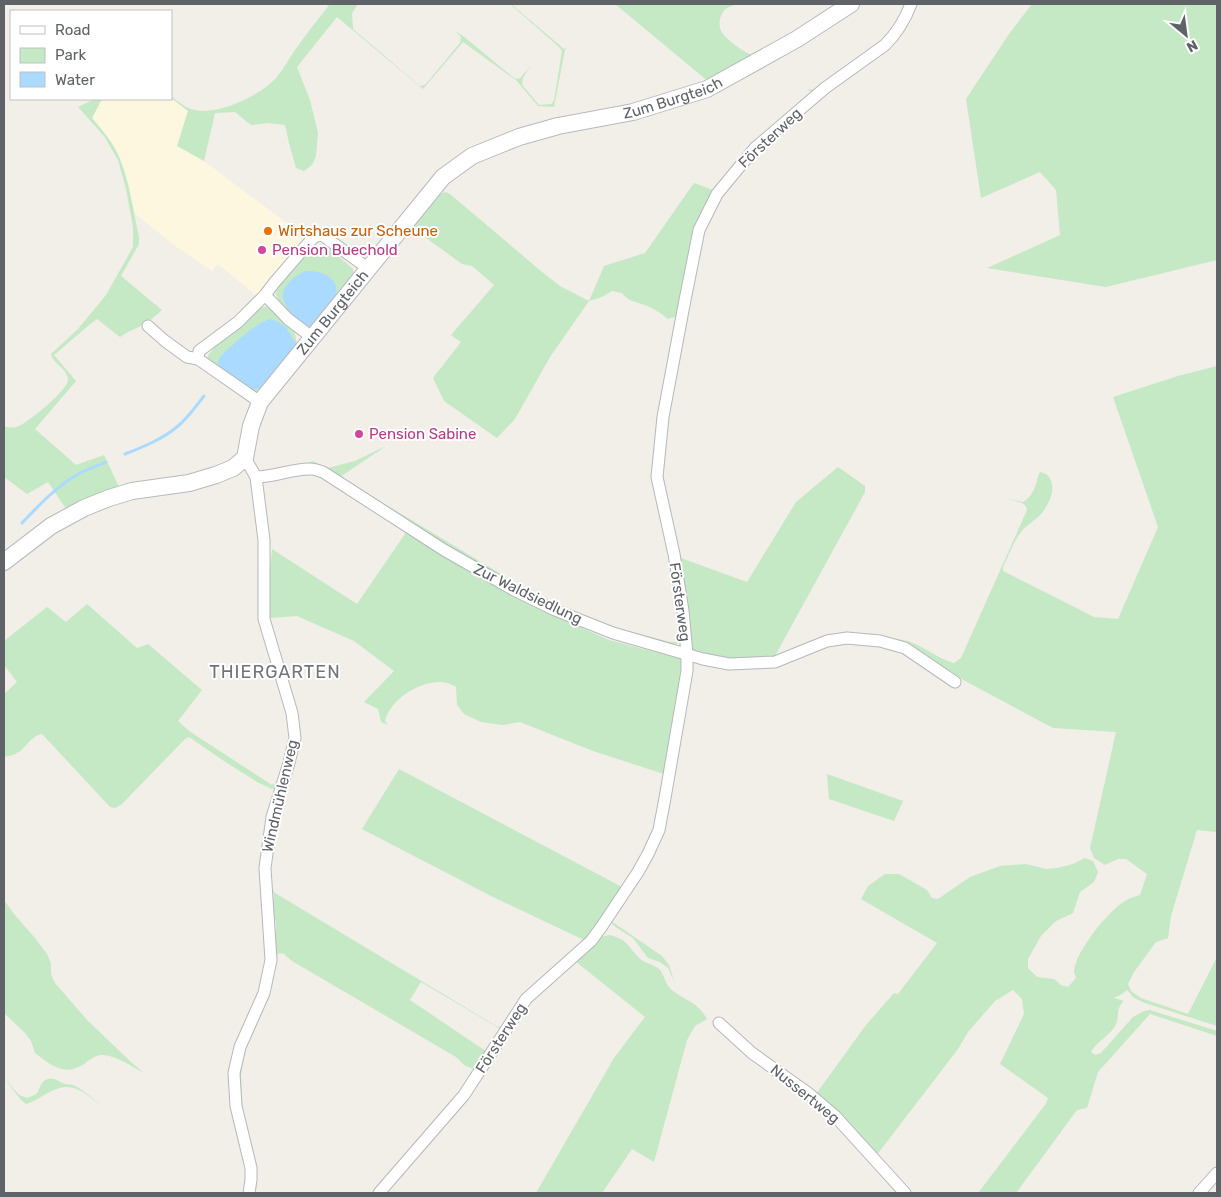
<svg xmlns="http://www.w3.org/2000/svg" width="1221" height="1197" font-family="Rubik,sans-serif">
<rect width="100%" height="100%" fill="#f1efe8"/>
<!-- commercial -->
<path fill="#fef7e0" d="M171,98L188,110L178,146L204,161L305,237L257,296L218,264L212,271L174,245L134,213L126,177L119,155L92,118L102,99H171Z"/>
<!-- green -->
<g fill="#c5e8c5">
<path d="M330,4H358L352,13L353,29L420,86L425,85L460,43L461,37L455,31L463,36L514,78L517,79L520,78L531,66C527,72 520,79 523,86L539,105L551,104L554,101L562,51L559,47L510,4H511L564,49L567,47L565,50L554,107L538,106L517,81L463,42L423,89L337,17L297,67L310,100L318,133L316,156L312,165L304,171L296,168L289,143L285,125L268,123L251,125L235,112L215,113L204,161L177,146L188,111L171,98V96C177,101 183,106 191,109C215,117 254,98 272,82C282,73 287,61 295,50C306,34 318,19 330,4Z"/>
<path d="M615,4H738C735,5 730,6 727,8C719,14 717,26 723,34C728,41 744,52 752,55L709,82Z"/>
<path d="M1032,4H1217V260L1106,287L987,268L1060,235L1056,190L1040,172L981,198L966,99L1009,34Z"/>
<path d="M892,36L834,80L715,191L678,316L668,319C662,314 655,309 647,306C636,301 630,303 622,293L612,291L602,297L589,301L550,357L515,419L497,438L444,401L433,378L461,342L451,335L494,285L472,266L462,264L411,227L437,194H441L445,192L450,194L542,272L560,286L589,301L604,266L645,253L694,183L713,190L753,146L813,93L807,89L815,90Z"/>
<path d="M95,99H102L92,118C102,130 113,142 119,157C130,182 133,211 139,237V244L121,276L162,310L147,323L128,332L120,337L97,319L89,325L54,355L76,381L35,429L76,465L104,455L120,489L105,491L92,496L67,510L48,482L27,494L4,477V426C9,428 13,428 19,426C29,421 69,390 68,379C67,368 53,364 51,354L78,329L106,295L133,247V227L126,189L118,160L104,136L78,107Z"/>
<path d="M313,249L314,251L325,249H330L353,269L354,275L309,330L302,327L279,302L276,294L278,284L304,256Z"/>
<path d="M269,306C284,319 299,326 296,349L261,392H252L237,342L221,355L220,370L211,364L207,358C213,344 244,322 256,311L263,307Z"/>
<path d="M1217,366V832L1197,830L1171,916L1168,938L1156,942L1134,972L1128,984L1131,991L1141,998L1188,1014L1217,957V1026L1145,1003L1134,998L1127,990L1122,994L1114,998L1124,1001C1122,1003 1120,1005 1119,1008C1117,1013 1119,1018 1116,1024C1110,1036 1097,1041 1091,1052L1095,1055L1101,1053L1133,1017L1144,1011L1150,1010L1217,1031V1036L1150,1014L1098,1072L1087,1108L1077,1110L1016,1193H978L1045,1105L1048,1098L1000,1064L1024,1014L1022,999L1013,990L995,1001L968,1032L958,1049L876,1156L838,1111L816,1094L866,1025L894,993L898,994L937,943L861,899L868,886L885,874H899L927,890L932,898L938,899L970,877L1000,866L1026,864L1046,869L1057,868L1073,864L1085,858L1093,861L1098,872L1094,882L1080,892L1073,913L1056,921L1041,936L1028,959V968L1037,977L1054,979L1061,985L1068,987L1076,978C1076,977 1074,972 1074,971C1075,952 1109,910 1125,901C1129,898 1135,897 1140,895L1147,874L1126,859H1118L1105,865L1094,858L1090,848L1116,732L1053,728L954,675L921,652L895,639C921,641 932,657 954,663L961,658L1027,510L1026,506L1022,503L1005,498L1023,502C1034,496 1036,484 1039,473L1041,472C1044,473 1049,475 1050,479C1057,490 1047,509 1038,517C1033,522 1025,526 1021,532C1013,542 1009,555 1003,567V571L1094,617L1118,619L1158,527L1113,397L1178,376Z"/>
<path d="M386,446L340,477L534,594L555,604L613,627L670,642H677L681,638L682,627H683L682,641L676,644H672L615,630L594,622L562,609L503,580L323,470C304,462 287,469 268,474H265L314,461L324,469L355,461Z"/>
<path d="M838,467L865,486V492L775,656L730,661L693,651L690,646L678,557L747,582L796,502Z"/>
<path d="M407,531L482,576L546,612L609,640L681,659V685L667,775L593,751L520,722L503,725L481,722L464,714L457,705L456,687C435,672 398,693 388,713C386,716 386,719 385,721L388,725L381,722L378,709L364,702L394,671L354,641L297,616L270,618L267,614V579L270,571L272,549L357,604Z"/>
<path d="M87,604L137,648L148,644L202,690L178,721L189,731L272,785L281,780L278,786L272,789L257,782L224,761L189,737L185,739L122,804L115,808L110,807L42,734C31,736 28,745 20,751C15,755 9,756 4,757V694L17,682L4,665V641L47,607L66,622Z"/>
<path d="M399,769L624,888L586,941L491,896L362,829Z"/>
<path d="M292,773C284,799 258,871 275,893L498,1027L504,1025L523,999L556,967H557L524,1000L502,1030L421,982L410,1000L487,1052L479,1068L476,1070L464,1065L456,1057L292,961L284,954L280,953L275,956V969L272,987L249,1037L244,1056L241,1076L243,1116L250,1140L255,1162L254,1193H252L254,1171L250,1151L240,1106V1064L243,1047L249,1031L263,1004L268,988L271,973L272,939L276,929V922L272,913L274,893L269,889L267,884C268,849 274,804 292,773Z"/>
<path d="M827,774L903,801L894,821L829,799Z"/>
<path d="M4,900L14,914L35,938L47,954L51,963V974L55,983L87,1020L132,1063L144,1073C133,1067 114,1054 101,1055C94,1056 89,1060 84,1064C64,1077 51,1065 35,1053L31,1041L25,1033L4,1013Z"/>
<path d="M611,921L662,956L669,965L675,983L668,968L660,962L648,958L633,938L617,928L612,924Z"/>
<path d="M610,935C615,937 620,938 624,941C631,947 635,956 643,961C648,964 655,965 660,970C665,976 665,985 672,990C685,1001 697,1001 707,1019L695,1026L687,1040L654,1162L632,1149L602,1193H536L614,1058L645,1017L575,961L598,937Z"/>
<path d="M4,1078L19,1095L28,1098C31,1096 36,1095 38,1092C40,1088 40,1084 44,1081C53,1075 58,1082 65,1084C68,1085 71,1084 73,1085C84,1090 93,1099 102,1106C83,1092 72,1079 48,1093C40,1097 34,1102 26,1104L21,1100Z"/>
</g>
<!-- water -->
<g fill="#aadaff">
<path d="M305,271C320,270 340,276 336,296C334,302 329,307 325,312C319,320 318,324 308,327C299,321 281,306 283,293C285,283 297,275 305,271Z"/>
<path d="M270,319L279,322L286,327L296,344L294,353L262,388L251,390L220,370L218,361C222,352 230,348 237,341C249,331 256,324 270,319Z"/>
</g>
<g fill="none" stroke-linecap="round" stroke-linejoin="round">
<!-- stream -->
<g stroke="#aadaff" stroke-width="3">
<path d="M125,454C143,447 163,439 178,426C188,418 196,406 204,396"/>
<path d="M22,523C39,505 58,485 80,473C88,469 97,466 106,462"/>
</g>
<defs>
<g id="street">
<path d="M265,295L288,319L313,338"/>
<path d="M148,326L165,341L187,357L198,359"/>
<path d="M260,402L198,359L199,351L238,322L265,295L274,283L311,240L316,236L322,235L369,269"/>
<path d="M245,458L256,477L264,540V619L292,713L295,738L289,763L272,817L265,868L271,960L264,993L240,1047L234,1073L236,1106L251,1168V1180L249,1193"/>
<path d="M256,477C274,477 295,468 311,469C315,469 319,471 323,472L444,550L514,590L555,610L613,633L703,659L729,664L775,662L827,641L847,638L880,641L905,648L955,682"/>
<path d="M719,1023L752,1053L808,1093L835,1116L905,1193"/>
<path d="M379,1193L464,1095L526,999L591,941L602,926L638,872L648,854L659,830L665,798L687,671V654L683,611L674,554L657,477L663,417L684,305L699,230L717,194L755,148L825,88L885,45C897,33 905,20 911,4"/>
<path d="M1199,1193L1217,1173"/>
</g>
<g id="secondary">
<path id="s1" d="M4,562L51,526L84,508L109,498L132,491L189,483L216,475L233,468L245,458L251,426L260,402L443,177L472,156L519,137L558,126L633,112L707,89L797,39L851,4"/>
</g>
</defs>
<!-- street casing -->
<use href="#street" stroke="#b5b8bc" stroke-width="13"/>
<!-- secondary casing -->
<use href="#secondary" stroke="#b6babf" stroke-width="18"/>
<!-- street -->
<use href="#street" stroke="#fff" stroke-width="11"/>
<!-- secondary -->
<use href="#secondary" stroke="#fff" stroke-width="16"/>
</g>
<!-- markers -->
<circle fill="#e8710a" stroke="#fff" stroke-width="2" cx="268" cy="231" r="5"/>
<g fill="#d1479c" stroke="#fff" stroke-width="2">
<circle cx="262" cy="250" r="5"/>
<circle cx="359" cy="434" r="5"/>
</g>
<g text-anchor="middle" dominant-baseline="central" stroke-width="4" stroke-linejoin="round" paint-order="stroke">
<!-- street labels -->
<g font-size="15" fill="#5f6368" stroke="#fff">
<text stroke="none"><textPath href="#s1" startOffset="861">Zum Burgteich</textPath></text>
<text transform="translate(770 138) rotate(-43)">Försterweg</text>
<text stroke="none"><textPath href="#s1" startOffset="441">Zum Burgteich</textPath></text>
<text transform="translate(528 594) rotate(26)">Zur Waldsiedlung</text>
<text transform="translate(680 602) rotate(82)">Försterweg</text>
<text transform="translate(280 796) rotate(-77)">Windmühlenweg</text>
<text transform="translate(501 1038) rotate(-57)">Försterweg</text>
<text transform="translate(805 1094) rotate(39)">Nussertweg</text>
</g>
<!-- food labels -->
<g font-size="15" fill="#c56008" stroke="#fff" text-anchor="start">
<text x="278" y="231">Wirtshaus zur Scheune</text>
</g>
<!-- hotel labels -->
<g font-size="15" fill="#b23c85" stroke="#fff" text-anchor="start">
<text x="272" y="250">Pension Buechold</text>
<text x="369" y="434">Pension Sabine</text>
</g>
<!-- quarter labels -->
<g font-size="18" letter-spacing="1" fill="#70757a" stroke="#fff">
<text x="275" y="672">THIERGARTEN</text>
</g>
</g>
<!-- border -->
<rect width="1221" height="1197" fill="none" stroke="#5f6368" stroke-width="10"/>
<!-- legend -->
<rect x="10" y="10" width="162" height="90" fill="#ffffff" stroke="#bfc1c3"/>
<rect x="20" y="26" width="25" height="8" fill="#ffffff" stroke="#bfc1c3"/>
<text x="55" y="35" font-size="15" fill="#5f6368">Road</text>
<rect x="20" y="48" width="25" height="15" fill="#c5e8c5" stroke="#bfc1c3"/>
<text x="55" y="60" font-size="15" fill="#5f6368">Park</text>
<rect x="20" y="72" width="25" height="15" fill="#aadaff" stroke="#bfc1c3"/>
<text x="55" y="85" font-size="15" fill="#5f6368">Water</text>
<!-- north arrow -->
<g transform="translate(1186 35) rotate(151)" stroke="#ffffff" stroke-width="4" paint-order="stroke">
<path d="M0-4L9 19L0 12L-9 19Z" fill="#5f6368"/>
<text y="-8" font-size="14" font-weight="bold" text-anchor="middle" fill="#5f6368">N</text>
</g>
</svg>
